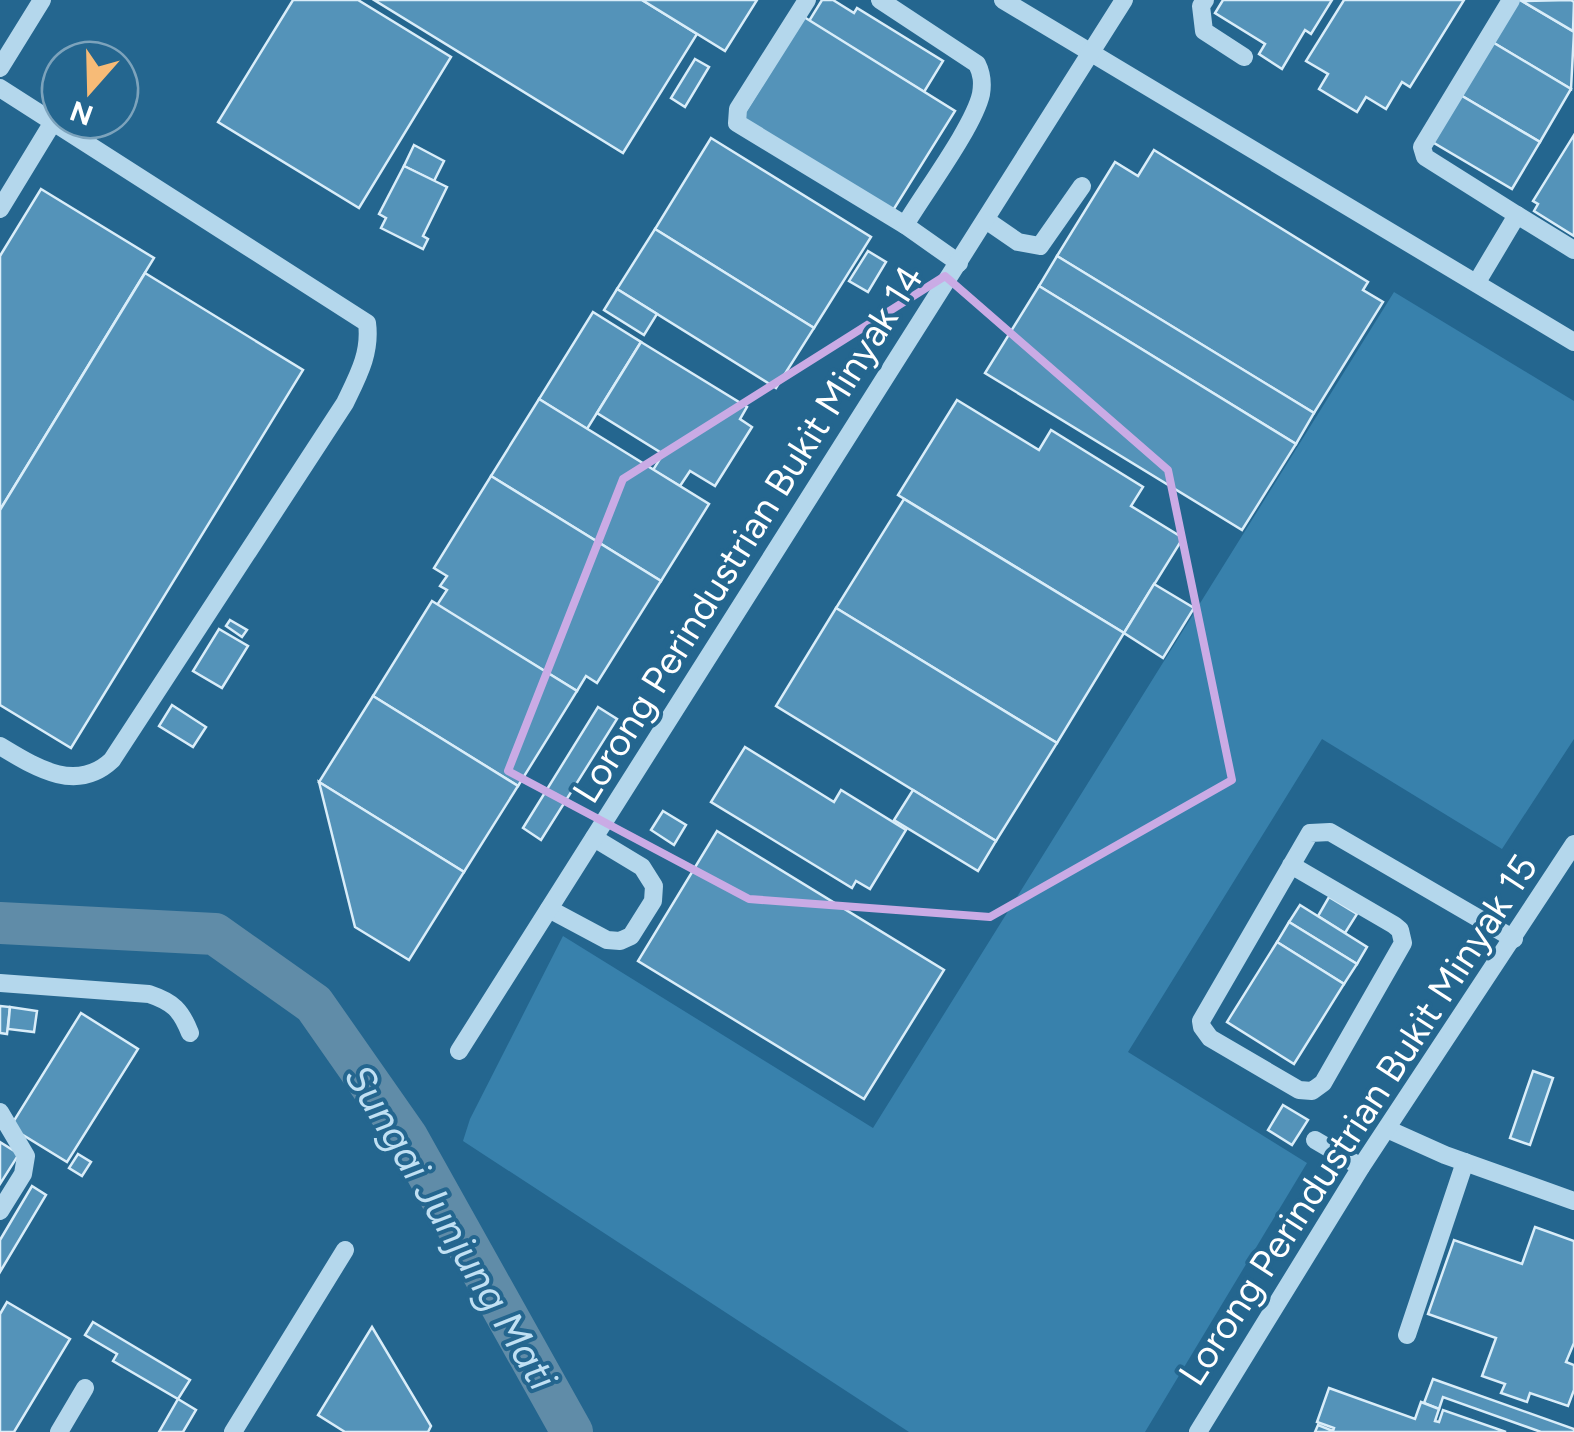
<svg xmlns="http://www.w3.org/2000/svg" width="1574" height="1432" font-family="Figtree,sans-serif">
<rect width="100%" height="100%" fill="#24668f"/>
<!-- green -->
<path fill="#3881ac" d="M1394,292L1574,401V739L1502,849L1322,739L1128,1052L1307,1163L1145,1432H909L463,1141L470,1119L563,936L873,1128Z"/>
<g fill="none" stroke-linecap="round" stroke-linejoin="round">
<!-- river -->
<path stroke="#608ca8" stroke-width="42" d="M0,923L215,934L314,1004L407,1137L572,1432"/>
</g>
<!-- building -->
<g fill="#5493b9" stroke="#d9edf9" stroke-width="2.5">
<path d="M293,0H358L451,57L359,208L218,122Z"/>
<path d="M374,0H642L697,34L623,153Z"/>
<path d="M642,0H757L725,51Z"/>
<path d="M822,0H833L854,13L857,8L943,61L924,92L809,21Z"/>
<path d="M1223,0H1332L1311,34L1305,30L1282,69L1259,54L1265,44L1215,13Z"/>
<path d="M1344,0H1464L1410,87L1402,82L1386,109L1366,97L1357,112L1319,89L1328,74L1306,61Z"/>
<path d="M1512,0H1520L1574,32L1571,89L1489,40Z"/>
<path d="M1571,0L1574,2L1573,31L1522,1Z"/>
<path d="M804,17L955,111L892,212L741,118Z"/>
<path d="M1489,40L1571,89L1540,142L1457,93Z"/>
<path d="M695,59L709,67L685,107L671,98Z"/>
<path d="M1457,93L1540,142L1512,189L1429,140Z"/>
<path d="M1574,135V236L1534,211L1538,204L1533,201Z"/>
<path d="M711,138L871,237L814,328L655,229Z"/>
<path d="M414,145L444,161L434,181L404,166Z"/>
<path d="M1154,150L1368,282L1363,290L1383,302L1314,413L1057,256L1115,162L1138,176Z"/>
<path d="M404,166L447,187L423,236L428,239L423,249L381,228L386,218L379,214Z"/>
<path d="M41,189L154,258L0,510V256Z"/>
<path d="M655,229L814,328L776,388L617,289Z"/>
<path d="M868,251L886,262L868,292L849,281Z"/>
<path d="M1057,256L1314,413L1296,444L1039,286Z"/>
<path d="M145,273L303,370L71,748L0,705V510Z"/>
<path d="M1039,286L1296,444L1242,530L985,373Z"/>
<path d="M617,289L657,314L644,335L604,310Z"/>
<path d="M593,312L641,342L587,429L539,399Z"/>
<path d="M641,342L747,407L740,419L752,427L715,486L690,471L680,486L653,470L663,454L597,413Z"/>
<path d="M539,399L709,504L661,581L491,476Z"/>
<path d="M957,400L1039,450L1051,430L1143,487L1131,506L1183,538L1124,633L898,495Z"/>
<path d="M491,476L661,581L597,683L586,676L577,691L437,605L447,590L440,586L447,576L434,568Z"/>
<path d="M904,499L1124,633L1057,743L836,608Z"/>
<path d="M1154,584L1194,608L1163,658L1124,633Z"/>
<path d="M432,601L577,691L518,786L373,696Z"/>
<path d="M836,608L1057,743L996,841L776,706Z"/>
<path d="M230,620L247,630L242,637L226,626Z"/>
<path d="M219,629L248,646L222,688L193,671Z"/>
<path d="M373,696L518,786L464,872L319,782Z"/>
<path d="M172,705L206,727L193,747L159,726Z"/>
<path d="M598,707L617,719L541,840L523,828Z"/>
<path d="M745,747L834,802L841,790L906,830L870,889L856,881L852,888L711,802Z"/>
<path d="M319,782L464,872L409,960L355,927Z"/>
<path d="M913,790L996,841L978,871L894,820Z"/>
<path d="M663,811L686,825L674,845L651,830Z"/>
<path d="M717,831L944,970L864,1099L638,961Z"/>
<path d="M1329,897L1357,914L1345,933L1318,916Z"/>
<path d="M1300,905L1367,947L1357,964L1289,922Z"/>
<path d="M1289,922L1357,964L1344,984L1277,942Z"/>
<path d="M1277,942L1344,984L1294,1064L1227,1022Z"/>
<path d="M0,1006L10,1007L7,1034L0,1033Z"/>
<path d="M10,1007L37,1011L34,1032L8,1029Z"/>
<path d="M81,1013L138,1049L67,1162L10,1127Z"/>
<path d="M1533,1071L1553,1078L1530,1145L1510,1138Z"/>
<path d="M1283,1105L1308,1120L1292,1145L1268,1130Z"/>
<path d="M0,1142L19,1154L0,1184Z"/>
<path d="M78,1154L91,1162L82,1176L69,1168Z"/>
<path d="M32,1186L46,1195L0,1272V1240Z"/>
<path d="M1535,1227L1574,1241V1343L1566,1362L1574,1365V1390L1568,1406L1530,1393L1527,1402L1501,1393L1505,1384L1482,1376L1496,1338L1428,1314L1454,1240L1522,1264Z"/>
<path d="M7,1302L70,1339L14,1432H0V1314Z"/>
<path d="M93,1322L190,1380L178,1399L113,1361L117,1354L85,1335Z"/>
<path d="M372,1327L431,1426L428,1432H345L318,1415Z"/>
<path d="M1433,1379L1574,1429V1432H1541L1443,1397L1439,1409L1424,1403Z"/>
<path d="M1329,1388L1415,1419L1421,1402L1439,1409L1435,1421L1439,1422L1443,1410L1506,1432H1315L1318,1425L1333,1431L1334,1428L1317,1422Z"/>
<path d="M178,1399L196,1410L183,1432H159Z"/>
</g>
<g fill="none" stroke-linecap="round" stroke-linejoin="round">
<!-- minor -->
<g stroke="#b4d7ec" stroke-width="18">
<path d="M807,0L738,109L737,123L905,225"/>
<path d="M880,0L977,64C982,74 983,82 981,94C974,126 924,193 905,225L959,263"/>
<path d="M1003,0L1574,342"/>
<path d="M1205,0L1201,6L1204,31L1244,57"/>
<path d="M0,68L42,0"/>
<path d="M0,88L367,323C371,353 358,376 345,403L112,760C76,794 35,767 0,746"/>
<path d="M0,209L53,122"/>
<path d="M1517,215L1574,250"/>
<path d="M986,220L1018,242L1040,246L1082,186"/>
<path d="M1477,282L1517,215L1425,157L1422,147L1511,0"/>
<path d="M1291,865L1394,925L1400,930L1403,943L1323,1083L1312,1091L1299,1090L1210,1038L1202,1027L1201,1021L1310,833L1330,832L1514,939"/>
<path d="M549,909L607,940L620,941L631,936L653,901L654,886L642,867L594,838"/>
<path d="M0,983L149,994C173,1002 181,1010 190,1033"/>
<path d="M459,1051L1124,0"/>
<path d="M0,1112L26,1156L23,1174L0,1211"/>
<path d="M1387,1129L1445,1155L1574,1201"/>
<path d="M1315,1140L1361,1167"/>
<path d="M1407,1335L1465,1162"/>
<path d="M59,1432L85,1388"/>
<path d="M233,1432L345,1250"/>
<path d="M1198,1432L1361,1167L1574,844"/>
</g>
</g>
<!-- marked area -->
<path fill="none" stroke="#caabe5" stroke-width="8" stroke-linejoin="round" d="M945,276L1168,470L1232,780L990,917L749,899L508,771L623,479Z"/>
<g text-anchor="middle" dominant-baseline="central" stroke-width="8" stroke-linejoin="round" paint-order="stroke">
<!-- street labels -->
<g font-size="38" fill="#fff" stroke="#24668f">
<text transform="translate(748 534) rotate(-58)">Lorong Perindustrian Bukit Minyak 14</text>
<text transform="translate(1358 1120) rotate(-57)">Lorong Perindustrian Bukit Minyak 15</text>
</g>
<!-- water labels -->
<g font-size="40" font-style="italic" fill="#c0e0f3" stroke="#24668f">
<text transform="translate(451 1227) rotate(59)">Sungai Junjung Mati</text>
</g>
</g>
<!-- north arrow -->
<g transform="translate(90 90) rotate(200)"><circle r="48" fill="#24668f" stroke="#7ca3bc" stroke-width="2.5"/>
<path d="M0-8L18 38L0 25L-18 38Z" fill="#f7bb77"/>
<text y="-15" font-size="28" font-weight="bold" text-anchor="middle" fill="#ffffff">N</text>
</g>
</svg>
